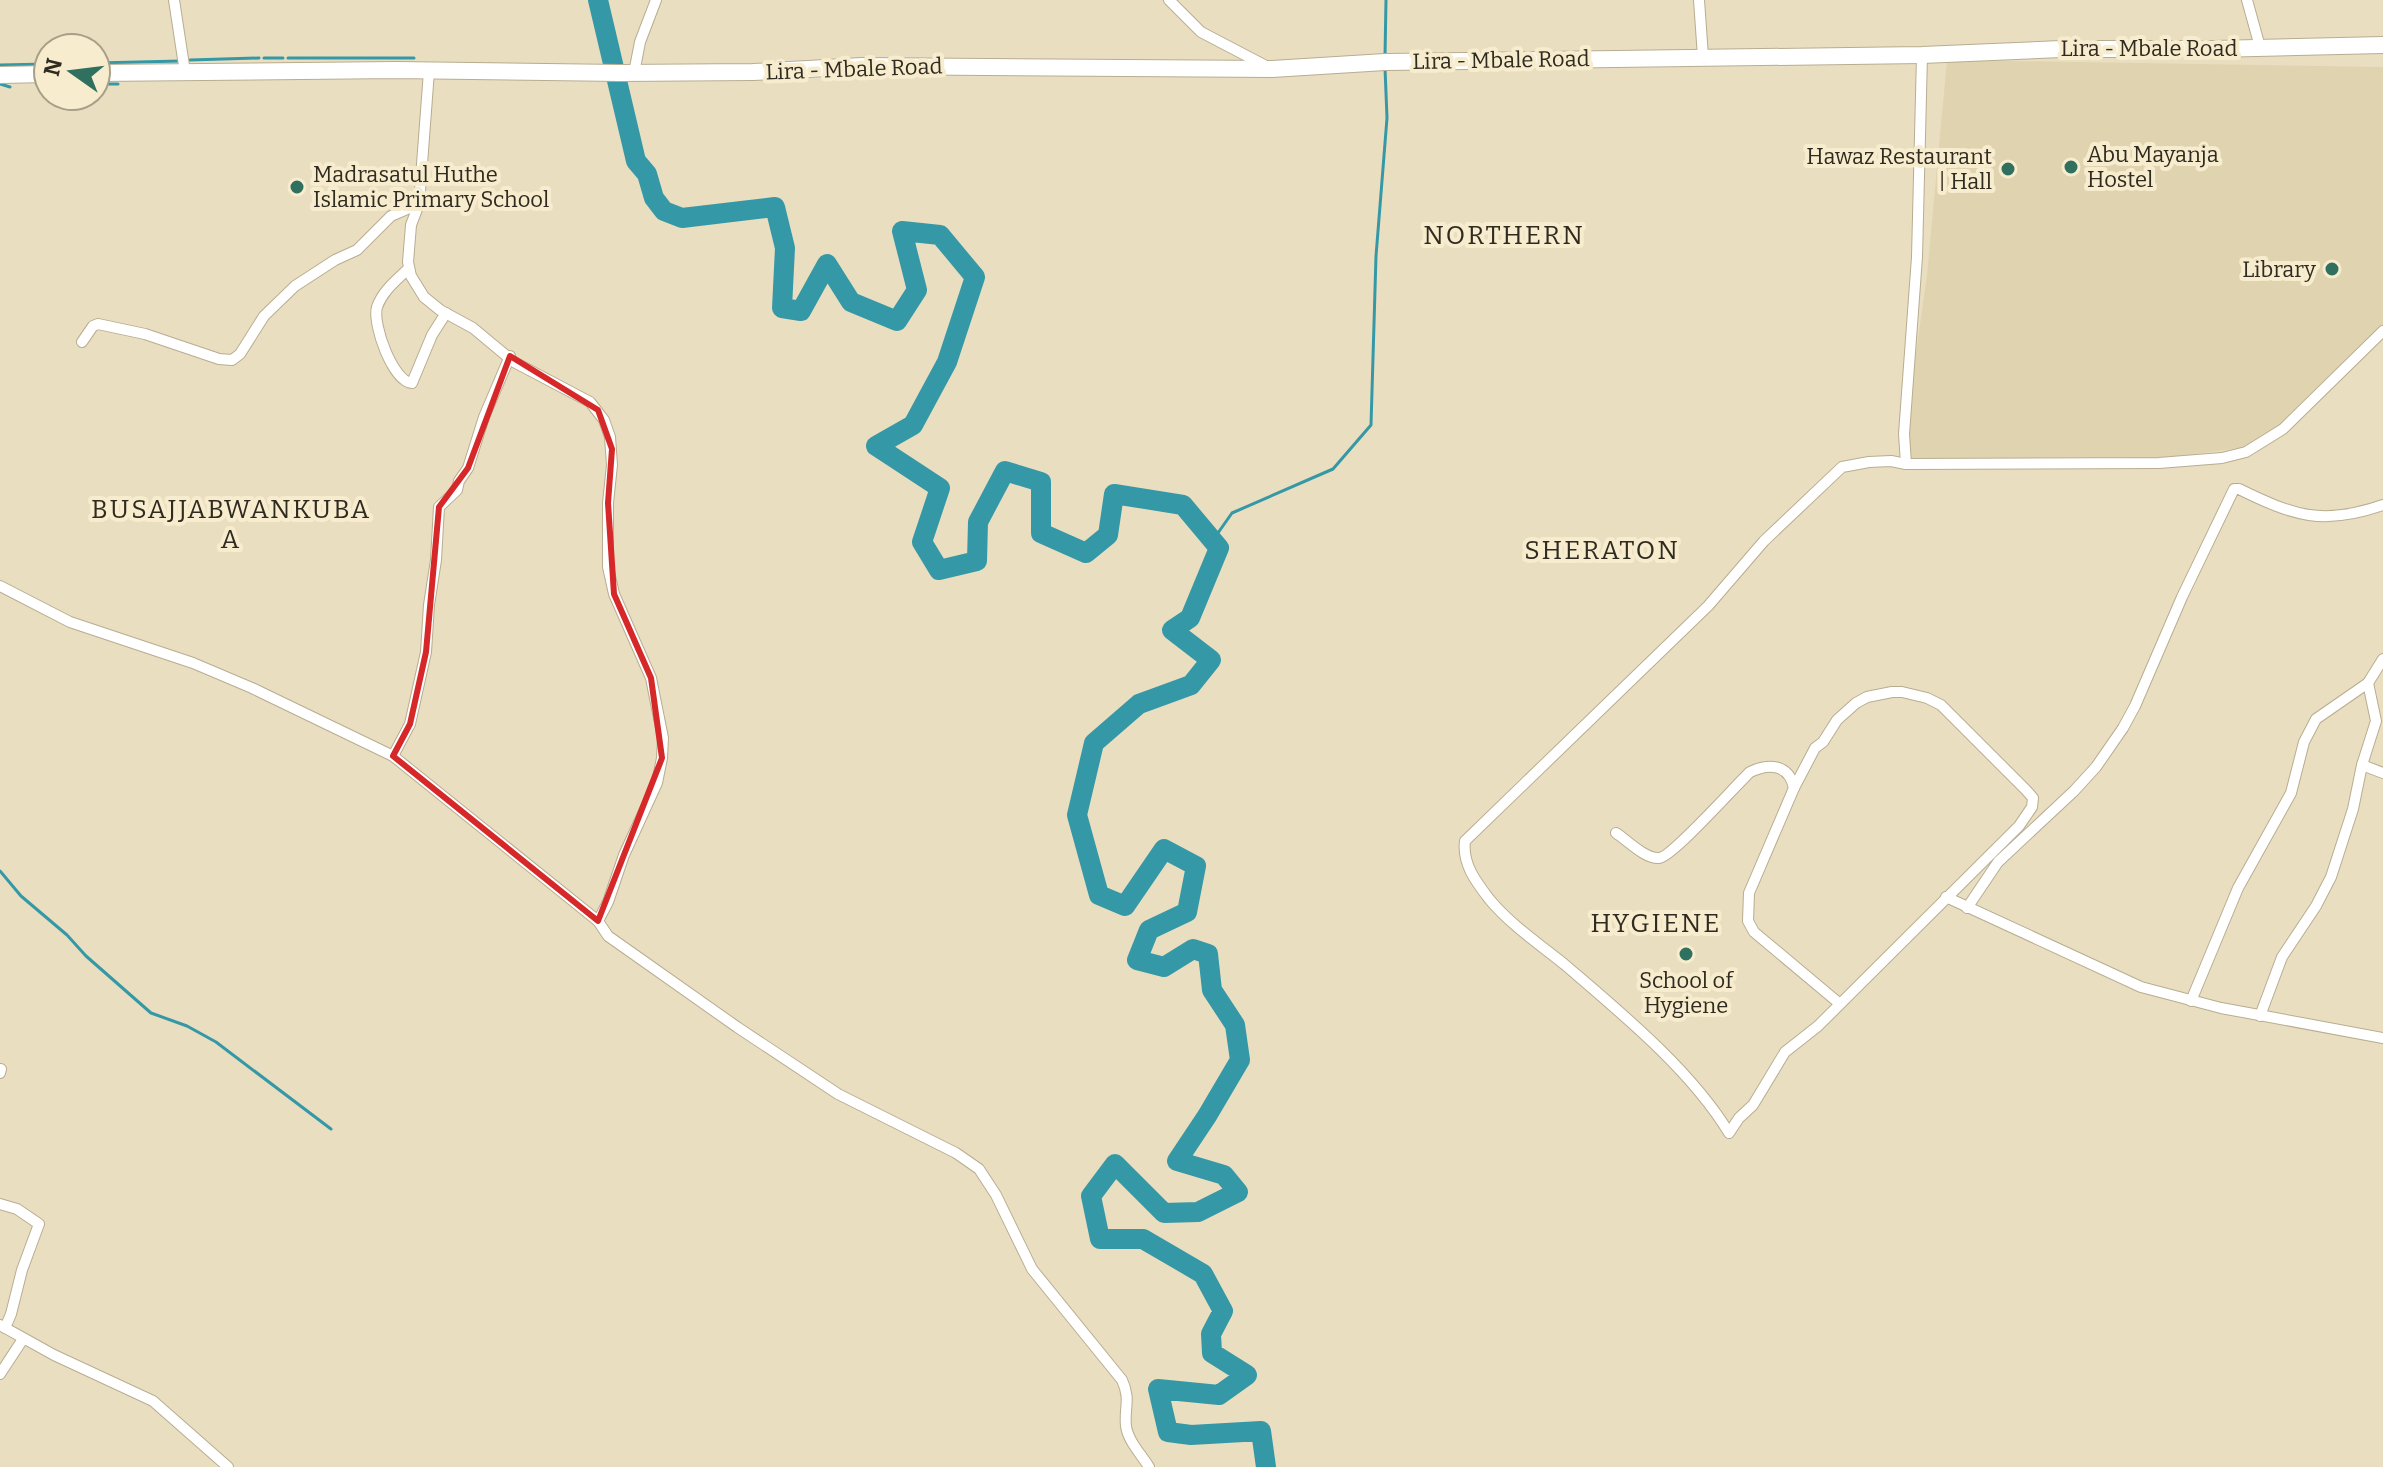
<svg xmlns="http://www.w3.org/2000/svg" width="2383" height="1467" font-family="Bitter,serif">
<rect width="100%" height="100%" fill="#eadec1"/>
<!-- built -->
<path fill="#e0d3af" d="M1947,60L2383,67V328L2283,427L2247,447L2165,458L2072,457L1911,461L1907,416L1927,275Z"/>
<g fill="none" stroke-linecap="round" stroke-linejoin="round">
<!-- stream -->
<g stroke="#3598a6" stroke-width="3">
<path d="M1385,56L1386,0"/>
<path d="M264,58H283"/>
<path d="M288,58H414"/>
<path d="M190,60L259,58"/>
<path d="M96,63L180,61"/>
<path d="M0,65L48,64"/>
<path d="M0,84L10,87"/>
<path d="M96,84H118"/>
<path d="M1213,540L1232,513L1333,469L1371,425L1376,256L1387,118L1385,68"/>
<path d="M0,871L21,896L67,935L86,956L151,1013L187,1026L216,1042L331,1129"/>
</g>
<!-- river -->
<path stroke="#3598a6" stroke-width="20" d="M598,0L636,161L647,174L654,198L664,211L682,218L775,207L785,248L782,308L801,311L827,264L851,302L897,321L917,290L902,231L940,235L975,277L947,362L913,425L876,446L940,488L922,542L939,570L977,561L978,522L1005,471L1041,482V533L1086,553L1108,535L1114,494L1183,505L1219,548L1190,618L1172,630L1211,660L1191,685L1139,704L1094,743L1077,815L1099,895L1125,906L1164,849L1196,866L1187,912L1149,930L1137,960L1164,967L1193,949L1208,954L1212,990L1235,1025L1240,1060L1207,1116L1177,1161L1224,1175L1238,1192L1198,1212L1164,1213L1115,1164L1091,1196L1100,1239H1143L1203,1274L1223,1311L1211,1334L1212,1353L1247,1375L1219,1395L1158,1389L1168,1432L1191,1435L1261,1431L1266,1467"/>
<defs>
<g id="minor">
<path d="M174,0L185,72"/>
<path d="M1169,0L1201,32L1266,66"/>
<path d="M1699,0L1703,57"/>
<path d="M2247,0L2260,47"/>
<path d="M1922,55L1917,257L1904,434L1906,464L2159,463L2222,458L2246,452L2283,429L2383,331"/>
<path d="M429,71L419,204L411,225L408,262L411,276L424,297L440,310L473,328L514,362L590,402L604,420L610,437L612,465L608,503V567L614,594L651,678L663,738L662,758L657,783L624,855L608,902L598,921"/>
<path d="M634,73L640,42L656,0"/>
<path d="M409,268C397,280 383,290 377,307C372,324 393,382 412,383L432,335L446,313"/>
<path d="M82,342L93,326L98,324L145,334L219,359L232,360L240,354L264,316L295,286L335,260L357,250L391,216L419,204"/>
<path d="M0,586L70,622L193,663L252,688L393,756L598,921L608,936L737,1027L838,1094L956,1153L979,1169L996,1195L1032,1269L1122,1380C1131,1399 1124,1408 1126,1426C1128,1441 1141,1454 1149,1467"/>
<path d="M393,756L410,724L426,652L429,605L436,560L439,507L457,490L459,481L468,468L484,417L510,356"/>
<path d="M2362,765L2383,773"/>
<path d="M1616,833C1627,840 1645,859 1659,858C1672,857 1736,785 1750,772C1769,763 1789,764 1794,788"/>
<path d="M1946,897L2141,987L2221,1008L2383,1038"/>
<path d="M1967,908L1998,862L2074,791L2096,767L2123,728L2135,706L2182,597L2234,489H2239C2294,516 2323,526 2383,505"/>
<path d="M2191,1001L2238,888L2291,793L2304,742L2316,719L2368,683"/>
<path d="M1840,1004L1754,932L1748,921L1749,893L1794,788L1815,748L1823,742L1837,720L1856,703L1867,697L1892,692H1902L1927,698L1941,705L2026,790L2033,798L2032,807L2019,826L1818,1026L1785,1052L1753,1105L1739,1118L1729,1133C1691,1070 1620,1012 1564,964C1539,944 1510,924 1490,900C1476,882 1462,864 1465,841L1708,606L1764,541L1842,467L1869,462L1891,461L1906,464"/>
<path d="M2260,1016L2282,957L2316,906L2331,877L2353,809L2362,765L2376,721L2368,683L2383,659"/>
<path d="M0,1073L1,1069"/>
<path d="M0,1204L17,1209L39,1224L22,1270L11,1314L5,1328"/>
<path d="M0,1325L54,1355L153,1401L228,1467"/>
<path d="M0,1374L23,1339"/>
</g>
<g id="primary">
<path d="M96,73L396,70L620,73L753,72L862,66L1272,69L1385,62L1922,55L2061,49H2214L2383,45"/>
<path d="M0,75L48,74"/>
</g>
</defs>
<!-- minor casing -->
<use href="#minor" stroke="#b8ad91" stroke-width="12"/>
<!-- primary casing -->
<use href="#primary" stroke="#b8ad91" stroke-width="18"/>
<!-- minor -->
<use href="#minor" stroke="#fff" stroke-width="10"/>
<!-- primary -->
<use href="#primary" stroke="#fff" stroke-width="16"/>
</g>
<!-- marked area -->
<path fill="none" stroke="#d62828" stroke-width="6" stroke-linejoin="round" d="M510,356L598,410L612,449L608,503L614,594L651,678L662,758L598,921L393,756L410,724L426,652L439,507L468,468Z"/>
<!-- markers -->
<g fill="#30705f" stroke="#f7ecce" stroke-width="3">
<circle cx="2071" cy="167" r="8"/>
<circle cx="2008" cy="169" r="8"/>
<circle cx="297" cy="187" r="8"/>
<circle cx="2332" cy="269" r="8"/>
<circle cx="1686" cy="954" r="8"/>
</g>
<g text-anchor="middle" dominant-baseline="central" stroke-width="8" stroke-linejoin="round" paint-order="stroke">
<!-- street labels -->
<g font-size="22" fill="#302b20" stroke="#f7ecce">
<text x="2149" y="48">Lira - Mbale Road</text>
<text transform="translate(1501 60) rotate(-1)">Lira - Mbale Road</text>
<text transform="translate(854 69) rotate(-2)">Lira - Mbale Road</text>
</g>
<!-- poi labels -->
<g font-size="22" fill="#302b20" stroke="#f7ecce" text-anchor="start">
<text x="2087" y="154">Abu Mayanja<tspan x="2087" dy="25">Hostel</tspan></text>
<text x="1992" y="156" text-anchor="end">Hawaz Restaurant<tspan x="1992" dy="25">| Hall</tspan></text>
<text x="313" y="174">Madrasatul Huthe<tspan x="313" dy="25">Islamic Primary School</tspan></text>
<text x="2316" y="269" text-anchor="end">Library</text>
<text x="1686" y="980" text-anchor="middle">School of<tspan x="1686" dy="25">Hygiene</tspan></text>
</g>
<!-- quarter labels -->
<g font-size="26" letter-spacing="2" fill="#302b20" stroke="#f7ecce">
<text x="1504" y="235">NORTHERN</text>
<text x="231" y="509">BUSAJJABWANKUBA<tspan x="231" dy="30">A</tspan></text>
<text x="1602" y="550">SHERATON</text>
<text x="1656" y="923">HYGIENE</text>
</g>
</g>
<!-- north arrow -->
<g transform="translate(72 72) rotate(284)"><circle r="38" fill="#f7ecce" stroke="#a79f88" stroke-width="2"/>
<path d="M0-6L14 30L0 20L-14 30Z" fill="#30705f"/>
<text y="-12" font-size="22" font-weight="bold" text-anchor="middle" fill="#302b20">N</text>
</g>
</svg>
